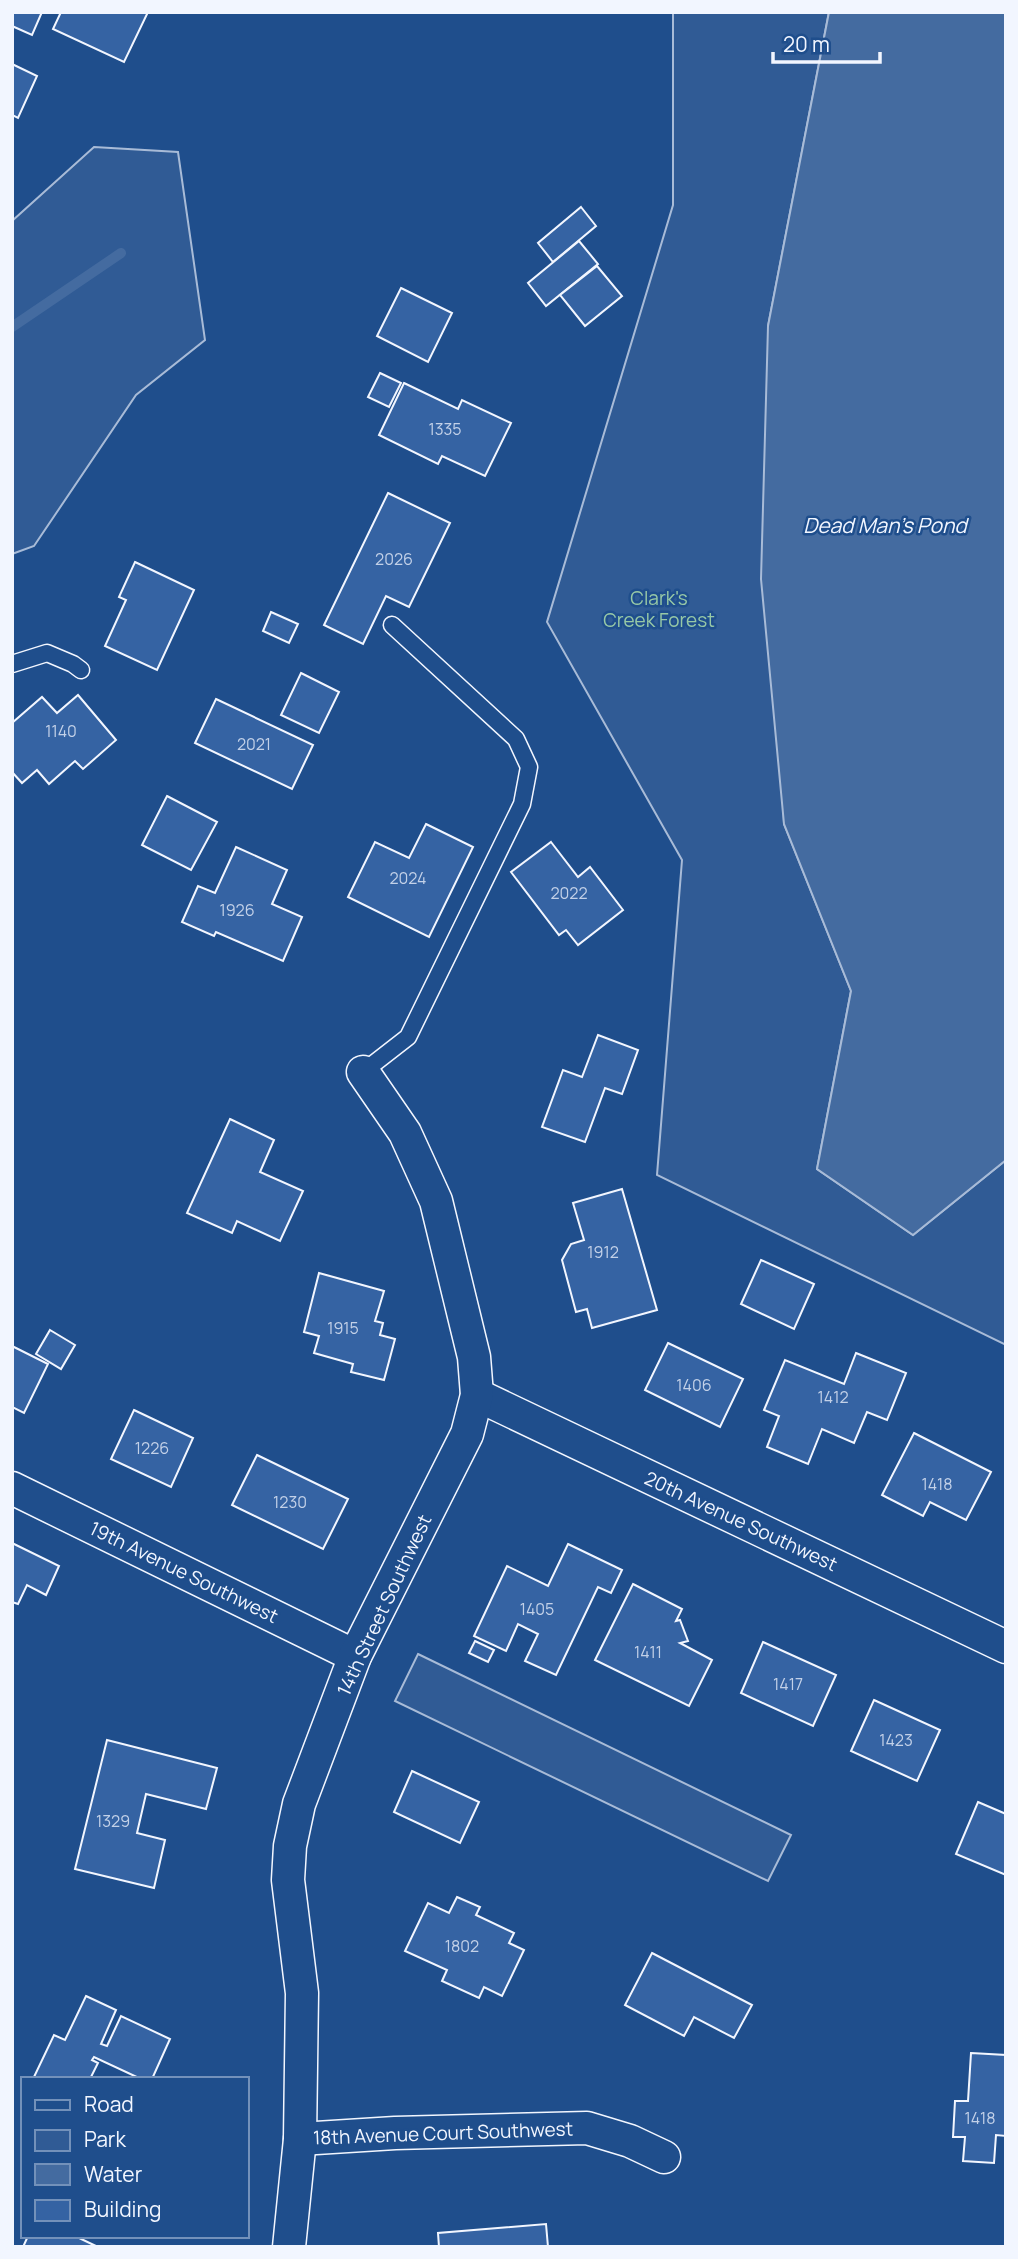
<svg xmlns="http://www.w3.org/2000/svg" width="1018" height="2259" font-family="Manrope,sans-serif">
<rect width="100%" height="100%" fill="#1f4e8c"/>
<!-- green -->
<g fill="#305b95" stroke="#a8bbd7" stroke-width="2">
<path d="M673,12H829L768,326L784,824L851,991L817,1169L913,1235L1006,1160V1345L657,1175L682,860L547,622L673,205Z"/>
<path d="M94,147L178,152L205,340L136,395L34,546L12,554V221Z"/>
<path d="M418,1654L791,1835L768,1881L395,1701Z"/>
</g>
<!-- water -->
<path fill="#446ba0" stroke="#a8bbd7" stroke-width="2" d="M829,12H1006V1160L913,1235L817,1169L851,991L784,824L761,579L768,326Z"/>
<g fill="none" stroke-linecap="round" stroke-linejoin="round">
<!-- stream -->
<path stroke="#446ba0" stroke-width="10" d="M12,327L121,253"/>
</g>
<!-- building -->
<g fill="#3563a3" stroke="#f2f6ff" stroke-width="2">
<path d="M12,12H42L32,35L12,26Z"/>
<path d="M61,12H148L124,62L53,29Z"/>
<path d="M12,64L37,76L18,118L12,115Z"/>
<path d="M581,207L596,226L553,262L538,243Z"/>
<path d="M579,241L598,264L546,306L528,283Z"/>
<path d="M597,266L622,296L585,326L560,295Z"/>
<path d="M401,288L452,313L428,362L377,336Z"/>
<path d="M380,373L401,383L389,407L368,397Z"/>
<path d="M404,383L458,409L462,400L511,423L485,476L442,456L438,464L379,435Z"/>
<path d="M388,493L450,523L409,607L386,596L363,644L324,625Z"/>
<path d="M135,562L194,590L157,670L105,646L126,600L119,597Z"/>
<path d="M271,612L298,624L289,643L263,631Z"/>
<path d="M301,673L339,692L319,733L281,715Z"/>
<path d="M78,695L116,740L83,769L75,761L49,784L37,770L22,783L12,772V723L42,697L57,713Z"/>
<path d="M216,699L313,745L292,789L195,743Z"/>
<path d="M167,796L217,822L191,870L142,845Z"/>
<path d="M426,824L473,847L429,937L348,897L375,842L409,858Z"/>
<path d="M551,842L578,877L590,867L623,910L578,945L566,930L559,935L511,872Z"/>
<path d="M236,847L287,870L272,904L302,917L283,961L216,932L214,936L182,922L198,886L215,893Z"/>
<path d="M598,1035L638,1050L622,1094L605,1088L585,1142L542,1127L563,1070L582,1077Z"/>
<path d="M230,1119L274,1140L260,1172L303,1191L280,1241L237,1221L232,1233L187,1213Z"/>
<path d="M622,1189L657,1310L592,1328L587,1309L576,1312L562,1260L571,1244L584,1240L573,1203Z"/>
<path d="M761,1260L814,1284L794,1329L741,1304Z"/>
<path d="M319,1273L384,1291L375,1321L383,1323L380,1335L395,1339L384,1380L351,1372L353,1364L314,1353L319,1336L304,1332Z"/>
<path d="M50,1330L75,1345L61,1369L36,1354Z"/>
<path d="M668,1343L743,1379L720,1427L645,1390Z"/>
<path d="M12,1346L48,1364L24,1413L12,1407Z"/>
<path d="M856,1353L906,1373L887,1420L867,1412L854,1443L822,1429L808,1464L767,1447L779,1416L764,1410L785,1360L844,1384Z"/>
<path d="M134,1410L193,1438L171,1487L111,1459Z"/>
<path d="M914,1433L991,1472L966,1520L930,1502L923,1516L882,1495Z"/>
<path d="M257,1455L348,1499L323,1549L232,1505Z"/>
<path d="M12,1543L59,1566L46,1595L27,1585L18,1604L12,1602Z"/>
<path d="M568,1544L622,1570L611,1593L598,1587L556,1675L525,1661L538,1634L518,1624L506,1651L474,1636L507,1566L548,1586Z"/>
<path d="M633,1584L682,1609L676,1621L680,1620L688,1641L680,1643L712,1660L689,1706L595,1660Z"/>
<path d="M475,1641L494,1650L488,1662L469,1653Z"/>
<path d="M763,1642L836,1675L813,1726L741,1693Z"/>
<path d="M874,1700L940,1730L917,1781L851,1751Z"/>
<path d="M107,1740L217,1768L206,1809L146,1794L137,1833L165,1840L154,1888L75,1869Z"/>
<path d="M412,1771L479,1802L460,1843L394,1812Z"/>
<path d="M978,1802L1006,1814V1875L956,1854Z"/>
<path d="M457,1897L480,1907L476,1915L514,1933L509,1943L524,1950L502,1996L484,1987L479,1998L442,1981L447,1970L405,1951L428,1903L449,1913Z"/>
<path d="M652,1953L752,2005L734,2038L694,2017L684,2036L625,2005Z"/>
<path d="M86,1996L116,2010L101,2044L107,2046L121,2016L170,2039L152,2079H141L94,2057L92,2060L98,2063L90,2079H33L54,2035L65,2040Z"/>
<path d="M971,2053L1006,2055V2136L996,2135L994,2163L963,2161L965,2137H953L955,2101H968Z"/>
<path d="M546,2224L548,2247H439L438,2233Z"/>
<path d="M28,2236H75L98,2247H23Z"/>
</g>
<g fill="none" stroke-linecap="round" stroke-linejoin="round">
<defs>
<g id="service">
<path d="M12,664L47,653L73,664L81,670"/>
<path d="M363,1072L408,1037L522,804L529,767L516,739L392,625"/>
</g>
<g id="minor">
<path d="M477,1395L1006,1647"/>
<path d="M12,1488L355,1656"/>
<path d="M300,2139L395,2133L587,2128L630,2141L664,2157"/>
<path d="M289,2247L300,2139L302,1993L288,1880L290,1846L299,1804L355,1656L467,1434L477,1395L474,1357L436,1201L405,1133L363,1072"/>
</g>
</defs>
<!-- service casing -->
<use href="#service" stroke="#f2f6ff" stroke-width="19"/>
<!-- minor casing -->
<use href="#minor" stroke="#f2f6ff" stroke-width="35"/>
<!-- service -->
<use href="#service" stroke="#1f4e8c" stroke-width="16"/>
<!-- minor -->
<use href="#minor" stroke="#1f4e8c" stroke-width="32"/>
</g>
<g text-anchor="middle" dominant-baseline="central" stroke-width="5" stroke-linejoin="round" paint-order="stroke">
<!-- number labels -->
<g font-size="16" fill="#c3d1e8">
<text x="445" y="429">1335</text>
<text x="394" y="559">2026</text>
<text x="61" y="731">1140</text>
<text x="254" y="744">2021</text>
<text x="408" y="878">2024</text>
<text x="569" y="893">2022</text>
<text x="237" y="910">1926</text>
<text x="603" y="1252">1912</text>
<text x="343" y="1328">1915</text>
<text x="694" y="1385">1406</text>
<text x="833" y="1397">1412</text>
<text x="152" y="1448">1226</text>
<text x="937" y="1484">1418</text>
<text x="290" y="1502">1230</text>
<text x="537" y="1609">1405</text>
<text x="648" y="1652">1411</text>
<text x="788" y="1684">1417</text>
<text x="896" y="1740">1423</text>
<text x="113" y="1821">1329</text>
<text x="462" y="1946">1802</text>
<text x="980" y="2118">1418</text>
</g>
<!-- park labels -->
<g font-size="19" fill="#97c8a6" stroke="#1f4e8c">
<text x="659" y="598">Clark's<tspan x="659" dy="22">Creek Forest</tspan></text>
</g>
<!-- street labels -->
<g font-size="19" fill="#f2f6ff" stroke="#1f4e8c">
<text transform="translate(741 1521) rotate(25)">20th Avenue Southwest</text>
<text transform="translate(184 1572) rotate(26)">19th Avenue Southwest</text>
<text transform="translate(384 1605) rotate(-65)">14th Street Southwest</text>
<text transform="translate(443 2133) rotate(-2)">18th Avenue Court Southwest</text>
</g>
<!-- water labels -->
<g font-size="21" font-style="italic" fill="#f2f6ff" stroke="#1f4e8c">
<text x="885" y="525">Dead Man's Pond</text>
</g>
</g>
<!-- border -->
<rect width="1018" height="2259" fill="none" stroke="#f2f6ff" stroke-width="28"/>
<!-- legend -->
<rect x="21" y="2077" width="228" height="161" fill="#1f4e8c" stroke="#7391ba" stroke-width="2"/>
<rect x="35" y="2100" width="35" height="10" fill="#1f4e8c" stroke="#7391ba" stroke-width="2"/>
<text x="84" y="2112" font-size="21" fill="#f2f6ff">Road</text>
<rect x="35" y="2130" width="35" height="21" fill="#305b95" stroke="#7391ba" stroke-width="2"/>
<text x="84" y="2147" font-size="21" fill="#f2f6ff">Park</text>
<rect x="35" y="2164" width="35" height="21" fill="#446ba0" stroke="#7391ba" stroke-width="2"/>
<text x="84" y="2182" font-size="21" fill="#f2f6ff">Water</text>
<rect x="35" y="2200" width="35" height="21" fill="#3563a3" stroke="#7391ba" stroke-width="2"/>
<text x="84" y="2217" font-size="21" fill="#f2f6ff">Building</text>
<!-- scale -->
<path d="M773 52v10h107v-10" fill="none" stroke="#f2f6ff" stroke-width="3.5"/>
<text x="783" y="52" font-size="21" fill="#f2f6ff" stroke="#1f4e8c" stroke-width="5" paint-order="stroke">20 m</text>
</svg>
